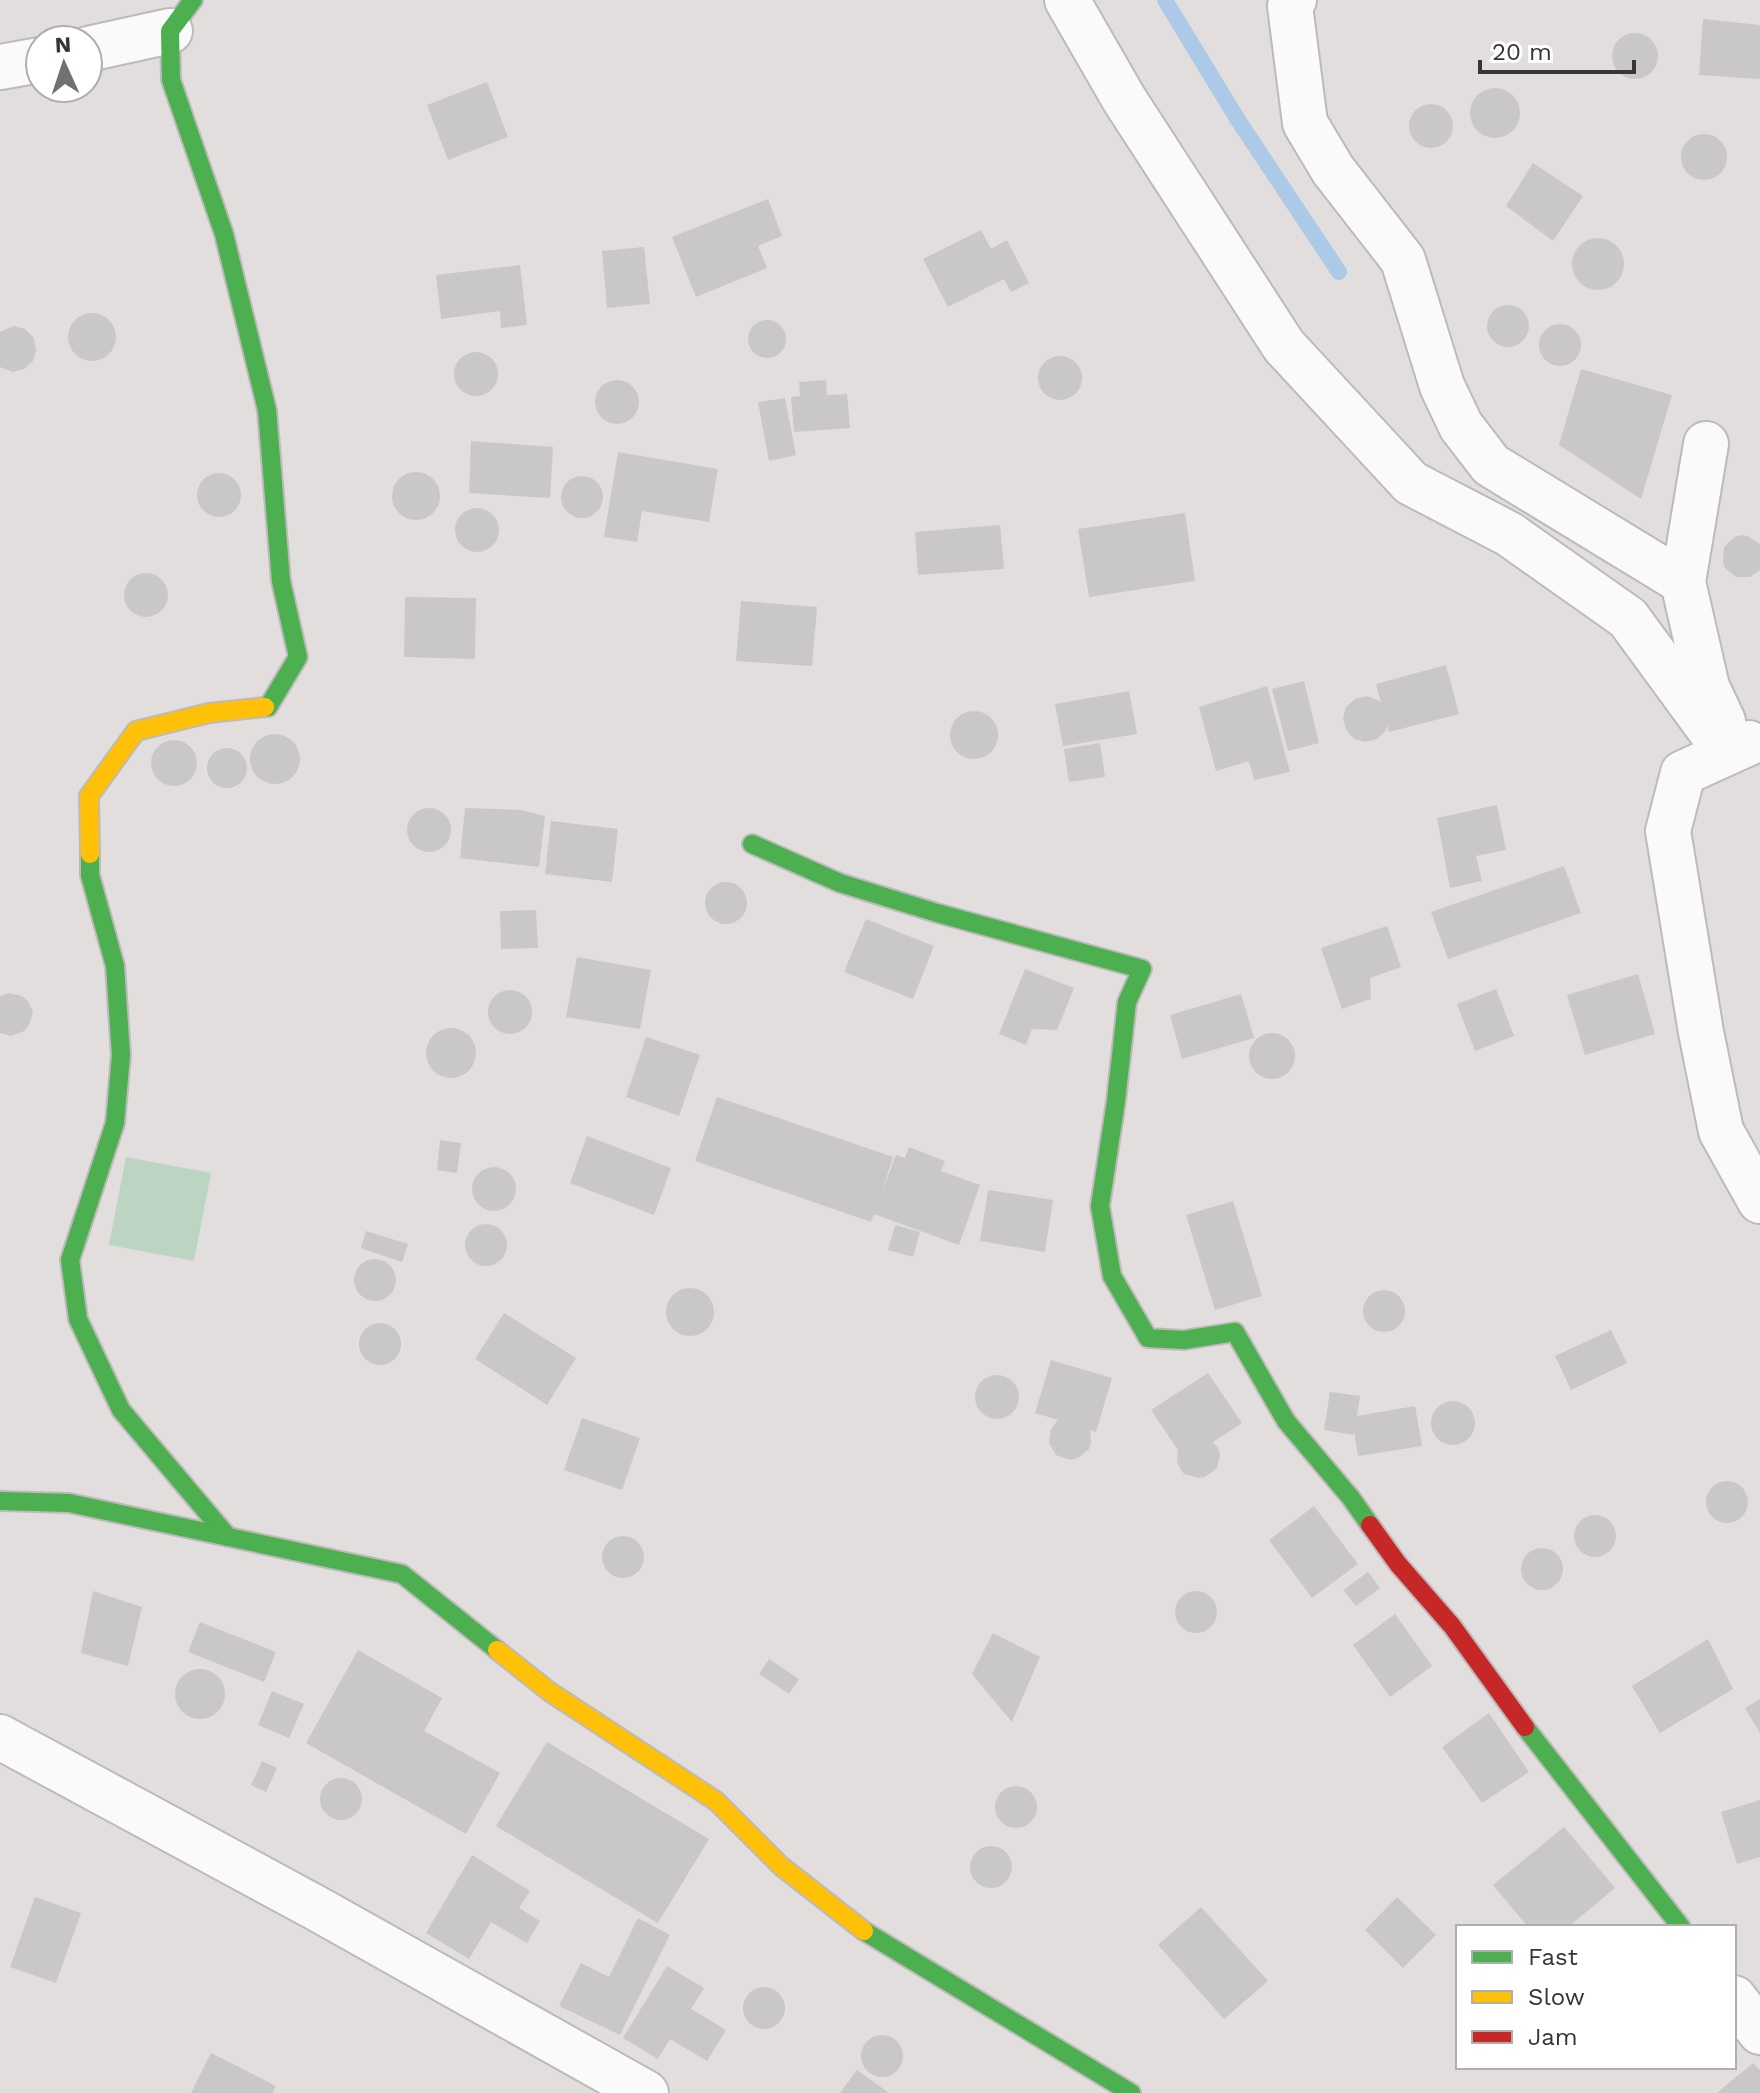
<svg xmlns="http://www.w3.org/2000/svg" width="1760" height="2093" font-family="'Work Sans',sans-serif">
<rect width="100%" height="100%" fill="#e2dedd"/>
<!-- green -->
<path fill="#bcd5c3" d="M126,1157L211,1173L194,1261L109,1245Z"/>
<g fill="none" stroke-linecap="round" stroke-linejoin="round">
<!-- stream -->
<path stroke="#accae7" stroke-width="16" d="M1165,0L1238,120L1339,272"/>
</g>
<!-- building -->
<g fill="#c9c7c9">
<path d="M1703,19L1760,25V79L1699,75Z"/>
<circle cx="1635" cy="56" r="23"/>
<path d="M487,82L508,137L448,160L427,105Z"/>
<circle cx="1495" cy="113" r="25"/>
<circle cx="1431" cy="126" r="22"/>
<circle cx="1704" cy="157" r="23"/>
<path d="M1533,163L1583,196L1553,241L1506,206Z"/>
<path d="M768,199L782,236L758,246L767,268L696,297L672,237Z"/>
<path d="M981,230L991,249L1007,240L1029,283L1011,292L1004,279L948,307L923,259Z"/>
<circle cx="1598" cy="264" r="26"/>
<path d="M644,247L650,304L607,308L602,251Z"/>
<path d="M520,265L527,325L501,328L500,311L441,319L436,275Z"/>
<circle cx="1508" cy="326" r="21"/>
<circle cx="92" cy="337" r="24"/>
<circle cx="767" cy="339" r="19"/>
<circle cx="1560" cy="345" r="21"/>
<path d="M14,326L25,329L34,338L36,350L33,361L24,369L13,372L0,367V332Z"/>
<circle cx="476" cy="374" r="22"/>
<circle cx="1060" cy="378" r="22"/>
<path d="M1581,369L1672,395L1641,499L1559,445Z"/>
<circle cx="617" cy="402" r="22"/>
<path d="M826,380L827,395L847,394L850,428L794,432L791,397L800,396L799,382Z"/>
<path d="M785,398L796,455L769,461L758,402Z"/>
<path d="M471,441L553,447L550,498L469,493Z"/>
<path d="M618,452L718,469L709,522L642,511L637,542L604,537Z"/>
<circle cx="416" cy="496" r="24"/>
<circle cx="219" cy="495" r="22"/>
<circle cx="582" cy="497" r="21"/>
<circle cx="477" cy="530" r="22"/>
<path d="M1185,513L1195,581L1089,597L1078,529Z"/>
<path d="M1000,525L1004,569L918,575L915,532Z"/>
<path d="M1741,535L1748,536L1760,544V570L1750,577H1736L1725,568L1723,562L1724,547L1734,537Z"/>
<circle cx="146" cy="595" r="22"/>
<path d="M405,597L476,598L475,659L404,657Z"/>
<path d="M741,601L817,607L812,666L736,661Z"/>
<path d="M1446,665L1459,714L1389,732L1387,725L1386,731L1377,739L1365,742L1354,739L1346,730L1343,718L1346,707L1355,699L1367,696L1378,700L1381,703L1376,684Z"/>
<path d="M1304,681L1319,743L1288,751L1272,689Z"/>
<path d="M1267,686L1290,772L1254,780L1249,761L1216,771L1199,707Z"/>
<path d="M1129,691L1137,734L1063,746L1055,704Z"/>
<circle cx="974" cy="735" r="24"/>
<circle cx="275" cy="759" r="25"/>
<circle cx="174" cy="763" r="23"/>
<path d="M1100,743L1105,777L1069,782L1064,749Z"/>
<circle cx="227" cy="768" r="20"/>
<path d="M1497,805L1506,850L1476,856L1482,881L1450,888L1437,818Z"/>
<circle cx="429" cy="830" r="22"/>
<path d="M465,808L522,810L545,816L539,867L460,858Z"/>
<path d="M551,821L618,829L612,882L545,874Z"/>
<path d="M1564,866L1581,913L1448,959L1431,912Z"/>
<circle cx="726" cy="903" r="21"/>
<path d="M536,910L538,948L501,949L500,911Z"/>
<path d="M866,919L934,946L913,999L844,972Z"/>
<path d="M1387,926L1401,967L1370,978L1371,999L1342,1009L1321,948Z"/>
<path d="M577,957L651,970L640,1029L566,1017Z"/>
<path d="M1025,969L1074,988L1057,1030L1032,1029L1026,1045L999,1034Z"/>
<path d="M1638,974L1655,1034L1585,1055L1567,995Z"/>
<path d="M1496,989L1514,1036L1475,1051L1457,1004Z"/>
<circle cx="510" cy="1012" r="22"/>
<path d="M9,993L22,996L27,1000L33,1012L29,1025L24,1031L11,1036L0,1033V996Z"/>
<path d="M1241,994L1254,1038L1182,1059L1170,1015Z"/>
<circle cx="451" cy="1053" r="25"/>
<circle cx="1272" cy="1056" r="23"/>
<path d="M646,1037L700,1055L679,1116L626,1097Z"/>
<path d="M717,1097L893,1157L882,1192L896,1155L905,1158L909,1147L945,1161L941,1171L980,1185L959,1245L874,1214L871,1222L695,1161Z"/>
<path d="M587,1136L671,1168L654,1215L570,1183Z"/>
<path d="M440,1140L461,1143L457,1173L437,1170Z"/>
<circle cx="494" cy="1189" r="22"/>
<path d="M988,1190L1053,1200L1045,1252L980,1241Z"/>
<path d="M1233,1201L1262,1296L1215,1310L1186,1215Z"/>
<circle cx="486" cy="1245" r="21"/>
<path d="M895,1225L920,1232L913,1257L888,1250Z"/>
<path d="M366,1231L408,1244L402,1262L361,1248Z"/>
<circle cx="375" cy="1280" r="21"/>
<circle cx="690" cy="1312" r="24"/>
<circle cx="1384" cy="1311" r="21"/>
<path d="M504,1313L576,1358L547,1405L475,1359Z"/>
<circle cx="380" cy="1344" r="21"/>
<path d="M1611,1330L1627,1363L1571,1390L1555,1356Z"/>
<path d="M1051,1360L1112,1378L1096,1432L1090,1430L1091,1443L1089,1449L1078,1458L1070,1460L1056,1455L1049,1443L1051,1429L1058,1420L1035,1413Z"/>
<path d="M1208,1373L1242,1423L1213,1442L1218,1448L1220,1455L1217,1468L1205,1477L1198,1478L1184,1474L1180,1468L1177,1461L1178,1450L1151,1410Z"/>
<circle cx="997" cy="1397" r="22"/>
<path d="M1330,1392L1360,1396L1357,1416L1415,1406L1422,1446L1358,1456L1354,1431V1435L1324,1430Z"/>
<circle cx="1453" cy="1423" r="22"/>
<path d="M582,1418L640,1438L622,1490L564,1470Z"/>
<circle cx="1727" cy="1502" r="21"/>
<path d="M1314,1506L1358,1564L1312,1598L1269,1540Z"/>
<circle cx="1595" cy="1536" r="21"/>
<circle cx="623" cy="1557" r="21"/>
<circle cx="1542" cy="1569" r="21"/>
<path d="M1368,1572L1380,1588L1356,1606L1343,1590Z"/>
<circle cx="1196" cy="1612" r="21"/>
<path d="M93,1591L142,1607L128,1666L81,1653Z"/>
<path d="M1395,1614L1432,1666L1390,1697L1353,1645Z"/>
<path d="M200,1622L276,1652L264,1682L188,1652Z"/>
<path d="M993,1633L1040,1657L1012,1722L972,1674Z"/>
<path d="M1708,1639L1733,1689L1660,1733L1632,1686Z"/>
<path d="M358,1650L442,1698L424,1731L500,1773L466,1834L306,1743Z"/>
<path d="M769,1659L799,1679L789,1694L759,1674Z"/>
<circle cx="200" cy="1694" r="25"/>
<path d="M272,1691L304,1704L289,1738L258,1725Z"/>
<path d="M1760,1699V1733L1745,1708Z"/>
<path d="M1489,1713L1529,1772L1482,1803L1442,1747Z"/>
<path d="M547,1742L709,1839L658,1923L496,1826Z"/>
<path d="M262,1761L277,1768L266,1792L251,1785Z"/>
<circle cx="341" cy="1799" r="21"/>
<circle cx="1016" cy="1807" r="21"/>
<path d="M1760,1800V1857L1737,1864L1721,1812Z"/>
<path d="M1564,1827L1615,1888L1568,1927H1528L1493,1885Z"/>
<circle cx="991" cy="1867" r="21"/>
<path d="M472,1855L530,1891L519,1908L540,1921L527,1943L491,1922L469,1959L426,1933Z"/>
<path d="M35,1897L81,1913L56,1983L10,1967Z"/>
<path d="M1397,1897L1436,1935L1403,1968L1365,1930Z"/>
<path d="M1201,1907L1268,1981L1224,2019L1158,1945Z"/>
<path d="M638,1918L670,1935L620,2035L559,2006L581,1963L609,1977Z"/>
<path d="M667,1966L704,1988L691,2009L726,2030L707,2061L670,2039L658,2059L623,2038Z"/>
<circle cx="764" cy="2008" r="21"/>
<circle cx="882" cy="2056" r="21"/>
<path d="M211,2053L276,2086L273,2093H191Z"/>
<path d="M1753,2063L1760,2070V2093H1717Z"/>
<path d="M857,2070L889,2093H840Z"/>
</g>
<g fill="none" stroke-linecap="round" stroke-linejoin="round">
<defs>
<g id="street">
<path d="M1067,0L1124,99L1284,346L1411,483L1509,534L1628,618L1726,752"/>
<path d="M1294,0L1290,6L1305,123L1333,170L1403,260L1442,386L1461,426L1491,465L1683,582"/>
<path d="M88,49L170,31"/>
<path d="M0,67L40,60"/>
<path d="M1706,444L1683,582L1707,687L1723,721"/>
<path d="M1749,743L1683,773L1668,831L1701,1032L1721,1131L1760,1201"/>
<path d="M0,1737L316,1908L646,2093"/>
<path d="M1734,1998L1760,2032"/>
</g>
<g id="fast">
<path d="M193,0L170,31L171,80L224,234L267,410L281,581L298,657L268,707H265"/>
<path d="M752,844L840,883L937,913L1142,969L1127,1002L1116,1101L1100,1206L1112,1276L1148,1338L1184,1340L1235,1332L1286,1421L1351,1498L1370,1525"/>
<path d="M90,854V875L115,966L121,1055L115,1123L70,1260L78,1319L121,1410L228,1537"/>
<path d="M0,1501L69,1503L402,1574L497,1650"/>
<path d="M1525,1727L1681,1927"/>
<path d="M864,1931L1131,2093"/>
</g>
<g id="slow">
<path d="M90,854L89,796L136,731L209,713L265,707"/>
<path d="M497,1650L550,1692L716,1801L781,1866L864,1931"/>
</g>
<path id="jam" d="M1370,1525L1398,1564L1452,1626L1525,1727"/>
</defs>
<!-- street casing -->
<use href="#street" stroke="#bdbab9" stroke-width="48"/>
<!-- fast casing -->
<use href="#fast" stroke="#bdbab9" stroke-width="22"/>
<!-- slow casing -->
<use href="#slow" stroke="#bdbab9" stroke-width="22"/>
<!-- jam casing -->
<use href="#jam" stroke="#bdbab9" stroke-width="22"/>
<!-- street -->
<use href="#street" stroke="#fbfafa" stroke-width="44"/>
<!-- fast -->
<use href="#fast" stroke="#4caf50" stroke-width="18"/>
<!-- slow -->
<use href="#slow" stroke="#ffc107" stroke-width="18"/>
<!-- jam -->
<use href="#jam" stroke="#c62828" stroke-width="18"/>
</g>
<!-- legend -->
<rect x="1456" y="1925" width="280" height="144" fill="#ffffff" stroke="#afaeae" stroke-width="2"/>
<rect x="1472" y="1951" width="40" height="12" fill="#4caf50" stroke="#afaeae" stroke-width="2"/>
<text x="1528" y="1965" font-size="24" fill="#383534">Fast</text>
<rect x="1472" y="1991" width="40" height="12" fill="#ffc107" stroke="#afaeae" stroke-width="2"/>
<text x="1528" y="2005" font-size="24" fill="#383534">Slow</text>
<rect x="1472" y="2031" width="40" height="12" fill="#c62828" stroke="#afaeae" stroke-width="2"/>
<text x="1528" y="2045" font-size="24" fill="#383534">Jam</text>
<!-- north arrow -->
<g transform="translate(64 64) rotate(357)"><circle r="38" fill="#ffffff" stroke="#afaeae" stroke-width="2"/>
<path d="M0-6L14 30L0 20L-14 30Z" fill="#74706f"/>
<text y="-12" font-size="22" font-weight="bold" text-anchor="middle" fill="#383534">N</text>
</g>
<!-- scale -->
<path d="M1480 60v12h154v-12" fill="none" stroke="#383534" stroke-width="4"/>
<text x="1492" y="60" font-size="24" fill="#383534" stroke="#ffffff" stroke-width="6" paint-order="stroke">20 m</text>
</svg>
